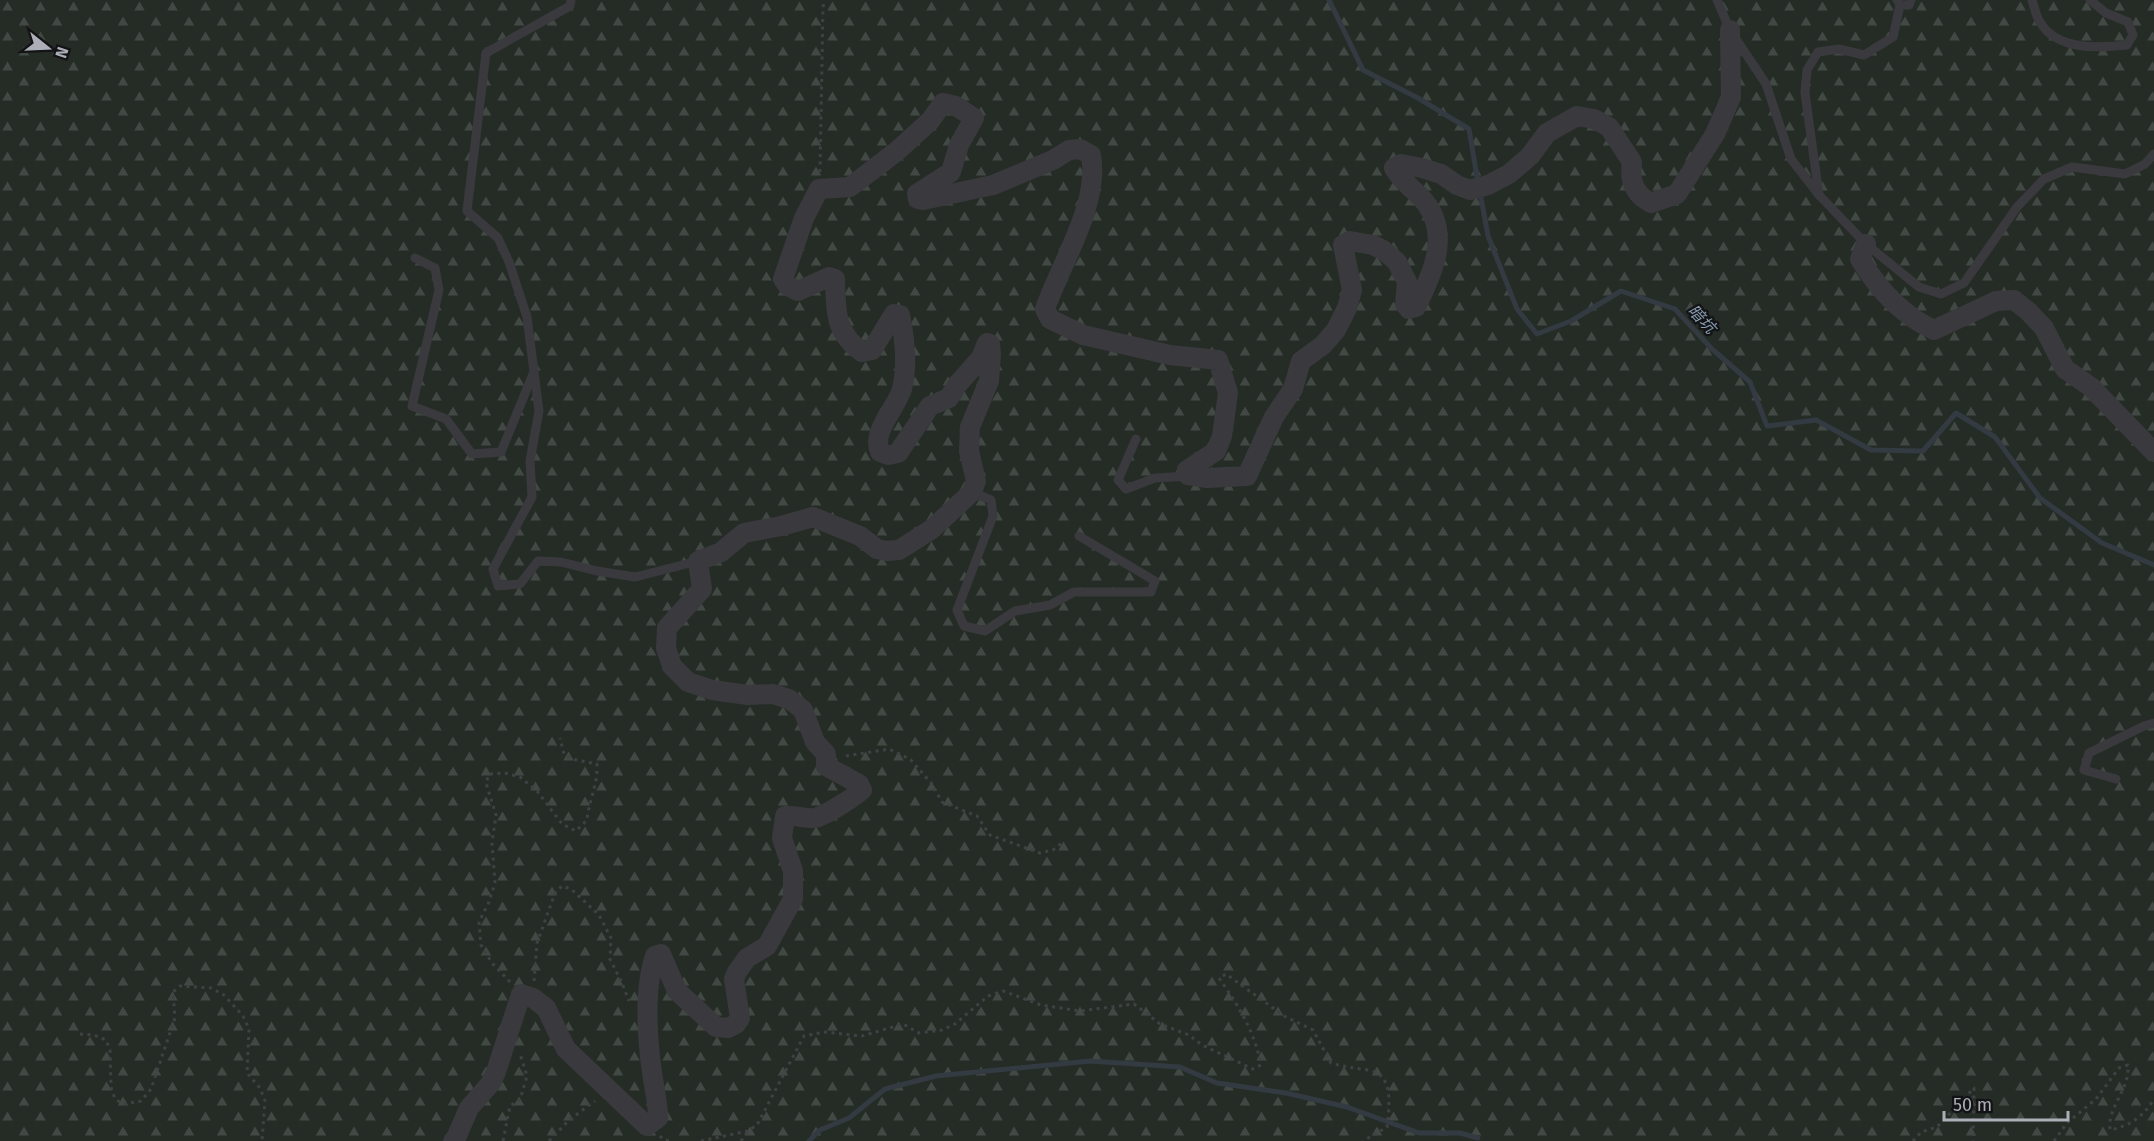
<svg xmlns="http://www.w3.org/2000/svg" width="2154" height="1141" font-family="'Fira Sans','Noto Sans TC',sans-serif">
<defs>
<pattern id="forest-firs" width="22" height="20" patternUnits="userSpaceOnUse" patternTransform="scale(1.5)"><rect width="22" height="20" fill="#252c26"/><path d="M5 1l3.5 6h-7zM16 11l3.5 6h-7z" fill="#424843"/></pattern>
</defs>
<rect width="100%" height="100%" fill="#18181a"/>
<!-- forest -->
<rect fill="url(#forest-firs)" x="0" y="0" width="2154" height="1141"/>
<g fill="none" stroke-linecap="round" stroke-linejoin="round">
<!-- stream -->
<g stroke="#333a42" stroke-width="5">
<path d="M1329,0L1363,70L1418,98L1469,129L1478,183"/>
<path d="M1480,192L1488,236L1517,309L1537,334L1571,321L1621,291L1675,309L1712,349L1750,382L1767,426L1816,420L1871,450L1923,451L1956,413L1995,437L2040,498L2102,543L2154,565"/>
<path d="M809,1141L820,1130L849,1118L885,1089L936,1076L1090,1061L1180,1067L1217,1083L1286,1093L1347,1107L1419,1133H1460L1478,1138"/>
</g>
<!-- path -->
<g stroke="#404145" stroke-width="3" stroke-dasharray="3 4.5" stroke-linecap="butt">
<path d="M820,172L823,7L825,0"/>
<path d="M846,756L889,749L910,759L932,784L942,802L977,816L990,835L1040,853L1053,850L1063,842"/>
<path d="M534,981L537,943L555,893L562,886L571,889L599,915L611,938L610,959L622,983L629,1001"/>
<path d="M510,982L492,963L481,945L479,922L489,902L495,883L492,843L496,815L486,783L489,774L505,773L520,777L537,791L562,824L576,831L587,820C589,800 598,784 597,764L572,759L564,754L560,738"/>
<path d="M80,1034L94,1035L106,1040L110,1050L111,1087L115,1099L123,1104L141,1101L151,1089L175,1018L173,992L180,986L211,988L224,995L243,1016L249,1029L247,1073L260,1088L265,1101L262,1141"/>
<path d="M660,1136L664,1140L672,1141"/>
<path d="M503,1141L510,1106L520,1100L527,1076L520,1054"/>
<path d="M549,1141L569,1120L595,1101"/>
<path d="M701,1141L748,1131L757,1125L804,1036L824,1032L862,1036L903,1024L919,1033L942,1030L955,1024L988,996L1003,991L1041,1005L1080,1011L1134,1004L1160,1024L1189,1035L1202,1045L1253,1069L1261,1065C1255,1032 1238,1005 1219,978L1226,974L1284,1016L1313,1030L1331,1063C1344,1067 1355,1068 1368,1070C1395,1074 1389,1108 1387,1127L1363,1141"/>
<path d="M741,1141L748,1131"/>
<path d="M1913,1141L1921,1132L1937,1127L1974,1088L1973,1141"/>
<path d="M2054,1141L2067,1123L2096,1099L2119,1068L2128,1065C2130,1090 2107,1107 2110,1130C2130,1126 2144,1116 2154,1099"/>
</g>
<!-- service -->
<g stroke="#3a3a3e" stroke-width="9">
<path d="M571,0L570,6L486,53L467,211L498,238L509,262L527,317L539,411L530,461L532,497L493,569L498,586L520,584L538,561L561,562L597,571L635,577L698,561"/>
<path d="M1717,0L1730,30L1766,84L1791,159L1819,195L1866,244L1919,287L1941,294L1964,283L2017,207L2044,179L2072,167L2125,174L2145,164L2154,154"/>
<path d="M1897,0L1900,5H1909L1911,0"/>
<path d="M2032,0C2034,7 2036,16 2040,22C2057,51 2099,48 2127,45L2133,35L2128,22L2106,13L2090,0"/>
<path d="M1819,195L1805,93L1807,70L1818,52L1839,49L1864,55L1893,37L1900,5"/>
<path d="M415,258L435,268L439,290L412,406L446,419L472,454L501,452L533,374"/>
<path d="M1136,439L1118,480L1126,489L1155,478L1189,476"/>
<path d="M972,492L991,500L993,516L957,610L964,626L985,631L1015,611L1050,605L1074,592H1151L1155,581L1079,536"/>
<path d="M2116,779L2084,770L2089,753L2144,726L2154,723"/>
</g>
<!-- minor -->
<g stroke="#3a3a3e" stroke-width="20">
<path d="M1866,244L1860,259C1878,289 1902,315 1934,330L1996,301L2014,300L2029,312L2044,328L2065,369L2091,387L2154,452"/>
<path d="M453,1141L456,1138L469,1108L490,1084L496,1072L521,994L533,998L546,1008L566,1049L647,1126L658,1118C658,1102 654,1088 652,1072C647,1039 644,988 655,956L661,954L677,991L716,1027L728,1028L736,1024L740,1018L734,979L737,972L747,958L767,946L793,899V871L782,838L785,816C795,815 807,819 815,818C824,816 855,797 862,790L859,784L826,766V754L815,742L803,710L789,699L773,694L748,695L712,690L688,682L672,666L666,648L667,628L702,589L698,561L721,552L744,533L781,526L813,517L860,536L877,549L887,551L899,550L932,529L972,492L976,481L969,451L970,427L989,381L991,354L990,344L987,343L981,358L957,385L949,398L930,406L898,453L888,455L880,452C871,431 896,409 902,389C908,364 905,339 900,315L894,314L872,350L862,352C834,332 836,310 835,279L829,277L798,291L788,286L783,279L804,218L819,189L850,187L897,151L930,121L943,103L956,106L974,118L959,145L951,172L917,194L918,199L923,200L993,185L1053,160L1069,150L1080,149L1091,155C1100,204 1061,263 1045,309L1050,319L1083,335L1170,355L1218,360L1228,393L1222,436L1216,451L1187,470L1188,475L1207,478L1247,476L1274,417L1293,389L1301,361L1323,345L1336,330L1347,308L1352,290L1343,245L1350,241L1373,245L1383,250L1397,262L1407,282L1405,304L1409,309L1416,307C1432,275 1451,235 1425,202C1415,190 1402,182 1394,168L1401,164L1422,168L1441,174L1457,185L1470,190L1488,185L1509,174L1530,156L1547,133L1577,116L1594,119L1609,127L1632,162C1629,180 1634,194 1651,203L1677,194L1715,134L1731,97L1730,30"/>
</g>
</g>
<g text-anchor="middle" dominant-baseline="central" stroke-width="4.5" stroke-linejoin="round" paint-order="stroke">
<!-- water labels -->
<g font-size="16" font-style="italic" fill="#879baf" stroke="#131315">
<text transform="translate(1702 319) rotate(47)">暗坑</text>
</g>
</g>
<!-- north arrow -->
<g transform="translate(48 48) rotate(108)" stroke="#131315" stroke-width="4.5" paint-order="stroke">
<path d="M0-4.5L10 22L0 15L-10 22Z" fill="#acafb8"/>
<text y="-9" font-size="16" font-weight="bold" text-anchor="middle" fill="#acafb8">N</text>
</g>
<!-- scale -->
<path d="M1944 1111v9h124v-9" fill="none" stroke="#acafb8" stroke-width="3"/>
<text x="1953" y="1111" font-size="18" fill="#acafb8" stroke="#131315" stroke-width="4.5" paint-order="stroke">50 m</text>
</svg>
